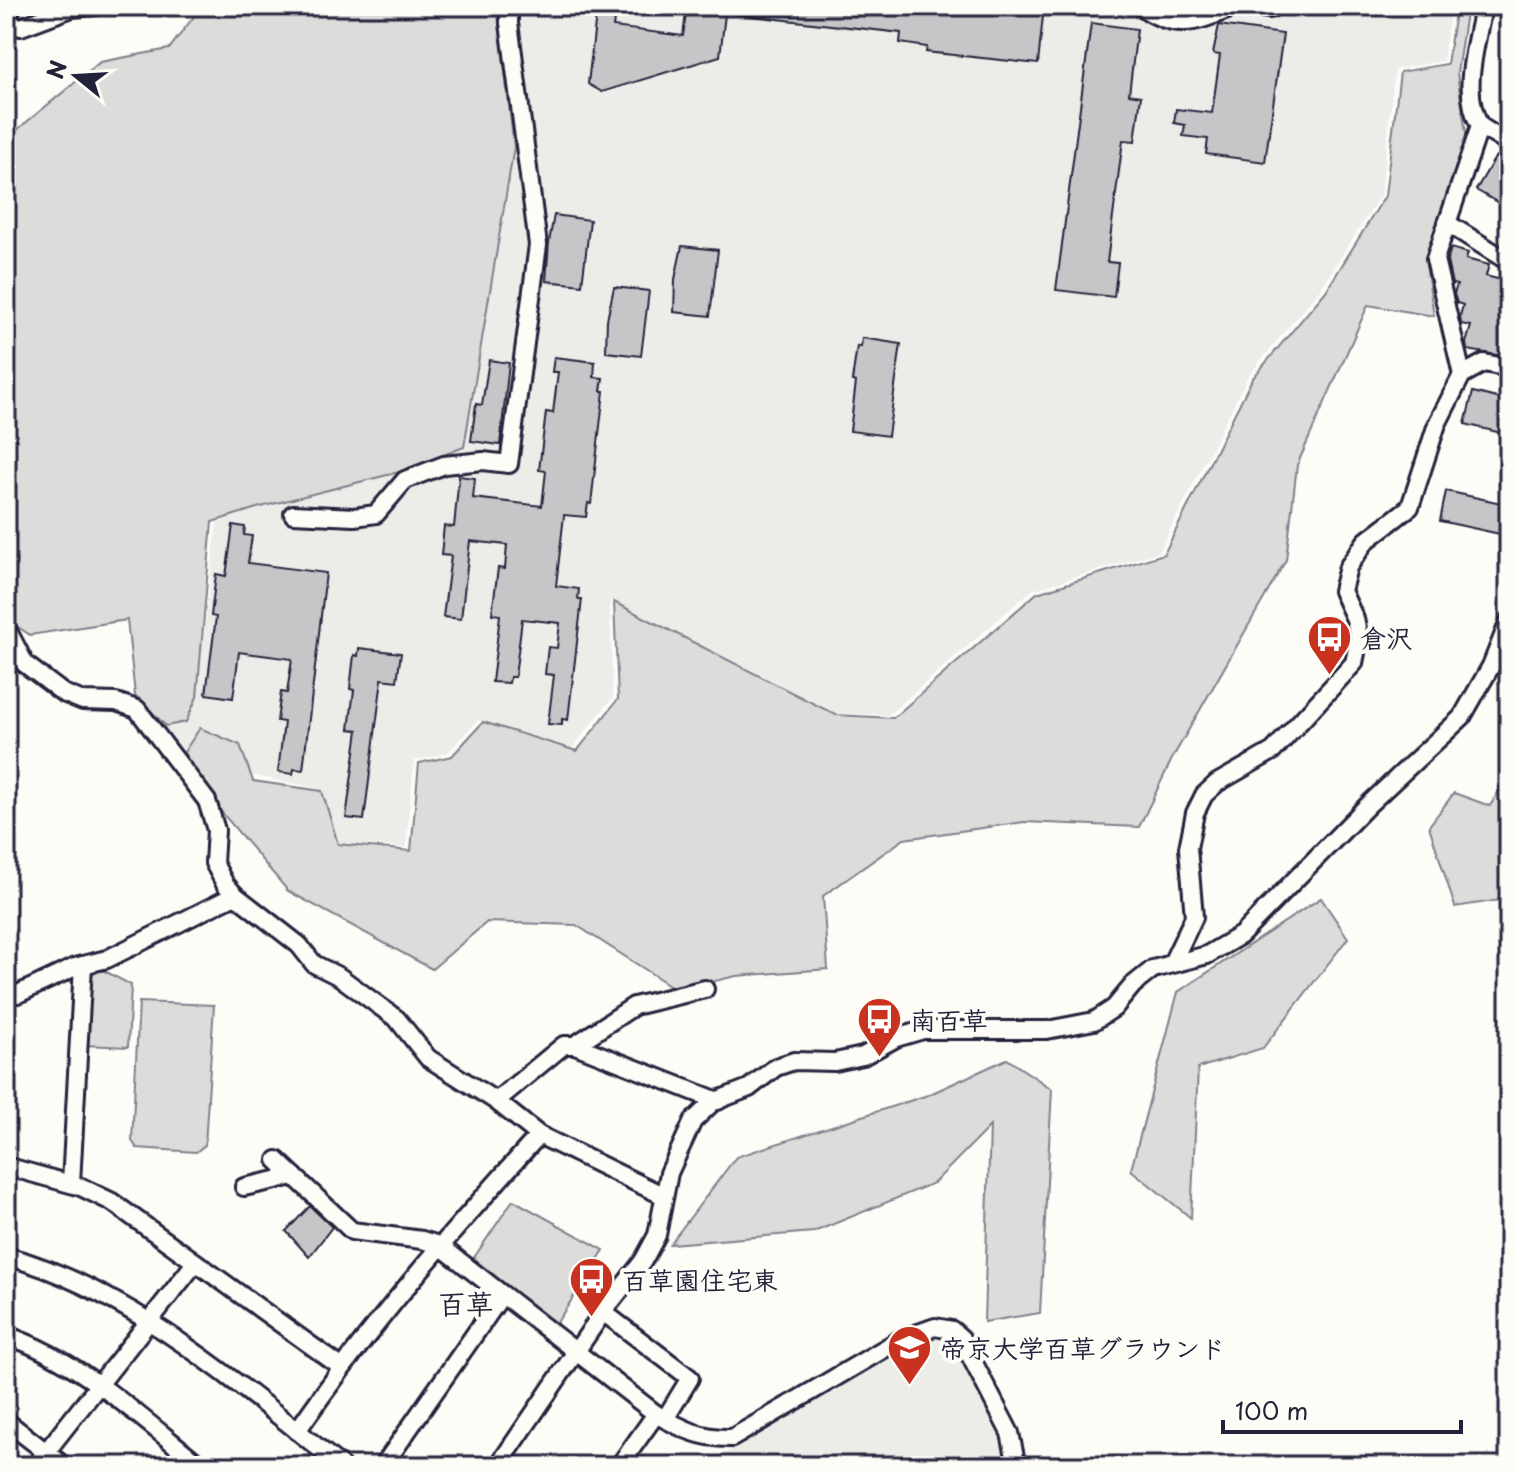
<svg xmlns="http://www.w3.org/2000/svg" width="1515" height="1472" font-family="'Playpen Sans','Klee One',sans-serif">
<rect width="100%" height="100%" fill="#fdfcf7"/>
<filter id="ink" filterUnits="userSpaceOnUse"><feTurbulence type="fractalNoise" baseFrequency=".0125" numOctaves="2"/><feDisplacementMap in="SourceGraphic" scale="16" xChannelSelector="R" yChannelSelector="G"/><feConvolveMatrix kernelMatrix="1 2 1 2 8 2 1 2 1" color-interpolation-filters="sRGB"/></filter>
<g filter="url(#ink)">
<!-- built -->
<g fill="#ecece9">
<path d="M497,6H1451L1443,61L1395,69L1381,194L1321,288L1248,376L1159,552L1032,590L888,715L832,713L610,600L613,697L572,748L478,720L447,753L414,761L406,848L333,842L317,788L183,762L163,738L154,716L168,684H198L219,506L464,446L514,147Z"/>
<path d="M928,1337L952,1341L999,1431L1006,1466H707L706,1464Z"/>
</g>
<!-- green -->
<g fill="#dddcdb" stroke="#807f8b" stroke-width="2">
<path d="M202,6H497L514,147L464,447L399,472L257,508L212,522L197,697L186,722L166,726L135,695L127,620L30,635L6,619V139L100,62L169,49Z"/>
<path d="M1456,6H1467L1457,73L1467,140L1426,265L1434,316L1368,305L1297,465L1286,560L1173,757L1139,827L1024,822L904,839L823,896L828,969L736,976L677,990L576,925L487,922L432,969L288,891L197,783L184,752L200,728L240,745L253,781L322,791L338,844L411,851L419,763L452,756L483,722L577,751L618,699L614,602L836,715L893,718L1037,593L1164,554L1252,379L1326,291L1385,196L1400,72L1447,64Z"/>
<path d="M1509,774L1507,899L1455,907L1429,826L1454,793L1490,806Z"/>
<path d="M1321,898L1348,938L1263,1048L1198,1068L1191,1218L1131,1170L1178,992Z"/>
<path d="M101,969L131,985L128,1047L84,1045L87,978L92,972Z"/>
<path d="M139,1002L214,1005L205,1145L196,1152L137,1148L132,1141Z"/>
<path d="M1007,1059L1052,1089L1040,1313L984,1322L990,1126L934,1183L814,1232L670,1244L736,1157L928,1095Z"/>
<path d="M513,1200L604,1250L552,1330L469,1265Z"/>
</g>
<!-- building -->
<g fill="#c6c6c8" stroke="#22223b" stroke-width="2">
<path d="M597,6H616L613,27L683,36L687,6H726L720,56L602,92L588,84Z"/>
<path d="M734,6H1044L1038,64L926,52L927,47L900,43L901,33L733,14Z"/>
<path d="M1091,23L1137,29L1129,94L1141,96L1135,141L1123,140L1107,262L1118,263L1114,297L1056,290Z"/>
<path d="M1219,25L1283,34L1265,162L1206,154L1208,139L1183,136L1185,125L1174,123L1176,109L1212,113L1220,55L1213,54Z"/>
<path d="M1496,156L1509,164V209L1476,190Z"/>
<path d="M554,215L590,220L582,285L546,281L549,242Z"/>
<path d="M682,246L718,250L710,316L674,312L675,279Z"/>
<path d="M1451,248L1468,253L1466,259L1489,265L1486,276L1509,282V357L1467,350L1466,343L1471,326L1461,324L1460,316L1463,305L1457,303L1454,294L1457,285L1452,284L1447,261Z"/>
<path d="M614,287L649,291L641,356L606,352L607,320Z"/>
<path d="M862,338L901,344L888,436L850,431L856,382L852,381L857,346L861,347Z"/>
<path d="M554,357L595,362L594,377L603,378L601,391H604L591,504L588,503L586,517L564,515L556,586L579,589L578,599H582L568,720L562,719V725L548,724L554,675L545,674L548,647L557,648L560,623L522,619L515,677H510L509,683L492,682L500,615L492,614L498,568L505,569L507,545L470,541L461,619L443,617L451,556L441,555L444,526L454,527L459,476L475,478L473,498L542,506L546,471L539,470L546,412L553,413L558,372H552Z"/>
<path d="M489,360L509,363L500,445L471,441L476,404L482,405Z"/>
<path d="M1473,392L1509,401V435L1465,424Z"/>
<path d="M1446,491L1506,504L1500,534L1440,521Z"/>
<path d="M233,525L245,527L244,535L252,536L248,563L326,573L303,770L294,769L293,774L278,772L284,722L277,721L281,692L287,693L292,659L239,652L233,698L206,694L216,617L211,616L216,574L226,576Z"/>
<path d="M359,648L401,653L397,681L382,679L364,820L346,818L358,730L349,729L354,690L350,689L354,655L358,656Z"/>
<path d="M310,1206L332,1227L309,1257L286,1231Z"/>
</g>
<g fill="none" stroke-linecap="round" stroke-linejoin="round">
<defs>
<g id="minor">
<path d="M1140,6C1178,33 1198,21 1238,6"/>
<path d="M1248,6L1270,9"/>
<path d="M6,17L13,6"/>
<path d="M6,23L21,27L72,8L96,6"/>
<path d="M1480,126L1509,144"/>
<path d="M1447,223L1509,262"/>
<path d="M1462,375L1435,259L1480,126C1460,91 1477,44 1483,6"/>
<path d="M293,514L354,517L376,514L405,480L444,465L483,461L509,464L538,245L509,23V6"/>
<path d="M6,627L25,664L63,693L83,701L116,702L137,709L207,801L216,830L214,863L225,884L235,895L299,945L314,964L340,977L397,1019L428,1058L496,1101L539,1135L664,1196"/>
<path d="M1172,963L1194,917L1188,848L1195,813L1204,795L1217,783L1273,751L1354,663L1359,638L1355,619L1342,591L1348,567L1366,541L1410,507L1437,424L1462,375L1484,363L1509,368"/>
<path d="M6,994H18L75,967L107,959L235,895"/>
<path d="M575,1045L634,1006L705,989"/>
<path d="M496,1101L564,1045H575L718,1101"/>
<path d="M277,1160L352,1231L422,1240L439,1245L656,1414C682,1429 702,1439 732,1438L901,1339L935,1327L952,1330L961,1338L1010,1433L1017,1466"/>
<path d="M6,1166L81,1187L112,1202L341,1367"/>
<path d="M71,1183L83,965"/>
<path d="M244,1187L294,1176"/>
<path d="M6,1256C130,1289 242,1387 341,1466"/>
<path d="M603,1312L690,1378L665,1419"/>
<path d="M6,1335C81,1361 140,1417 201,1466"/>
<path d="M6,1421L64,1466"/>
<path d="M297,1431C370,1325 453,1230 539,1135"/>
<path d="M35,1466L195,1263"/>
<path d="M383,1466L502,1295"/>
<path d="M498,1466L603,1312L643,1261L657,1235L669,1173L693,1121L713,1102L749,1088L776,1067L794,1061L835,1062L863,1056L896,1038L923,1030H1047L1094,1021L1114,1008L1133,985L1153,969L1207,955L1241,935L1368,805L1462,717L1491,666L1509,621"/>
<path d="M619,1466L656,1414"/>
</g>
</defs>
<!-- minor casing -->
<use href="#minor" stroke="#22223b" stroke-width="22"/>
<!-- minor -->
<use href="#minor" stroke="#fdfcf7" stroke-width="16"/>
</g>
</g>
<!-- icons -->
<defs>
<symbol id="bus-pin" viewBox="-11 -11 22 30"><path d="M0 17L-7.5 6A9.5 9.5 0 1 1 7.5 6Z" fill="#c8321e" stroke="#fdfcf7"/><path d="M-5-6H5V4H4V6H2V4H-2V6H-4V4H-5ZM-3.5-4V0h7V-4ZM-3.5 1.2v1.5H-2V1.2ZM2 1.2v1.5H3.5V1.2Z" fill="#fff"/></symbol>
<symbol id="university-pin" viewBox="-11 -11 22 30"><path d="M0 17L-7.5 6A9.5 9.5 0 1 1 7.5 6Z" fill="#c8321e" stroke="#fdfcf7"/><path d="M0-5L7-2L0 1L-7-2ZM-4 1L0 2.5L4 1V4Q0 6-4 4Z" fill="#fff"/></symbol>
</defs>
<g fill-rule="evenodd">
<use href="#bus-pin" x="1304" y="612" width="51" height="69"/>
<use href="#bus-pin" x="854" y="994" width="51" height="69"/>
<use href="#bus-pin" x="566" y="1254" width="51" height="69"/>
<use href="#university-pin" x="884" y="1322" width="51" height="69"/>
</g>
<g text-anchor="middle" dominant-baseline="central" stroke-width="8" stroke-linejoin="round" paint-order="stroke">
<!-- poi labels -->
<g font-size="26" font-weight="bold" fill="#22223b" stroke="#fdfcf7" text-anchor="start">
<text x="1360" y="637">倉沢</text>
<text x="910" y="1019">南百草</text>
<text x="622" y="1279">百草園住宅東</text>
<text x="940" y="1347">帝京大学百草グラウンド</text>
</g>
<!-- neighbourhood labels -->
<g font-size="28" font-weight="bold" fill="#22223b" stroke="#fdfcf7">
<text x="466" y="1302">百草</text>
</g>
</g>
<!-- margin -->
<rect width="1515" height="1472" fill="none" stroke="#fdfcf7" stroke-width="32"/>
<rect x="16" y="16" width="1483" height="1440" fill="none" stroke="#22223b" stroke-width="3" filter="url(#ink)"/>
<!-- north arrow -->
<g transform="translate(76 76) rotate(288)" stroke="#fdfcf7" stroke-width="6" paint-order="stroke">
<path d="M0-6L14 30L0 20L-14 30Z" fill="#22223b"/>
<text y="-12" font-size="22" font-weight="bold" text-anchor="middle" fill="#22223b">N</text>
</g>
<!-- scale -->
<path d="M1223 1420v12h238v-12" fill="none" stroke="#22223b" stroke-width="4"/>
<text x="1235" y="1420" font-size="24" fill="#22223b" stroke="#fdfcf7" stroke-width="6" paint-order="stroke">100 m</text>
</svg>
